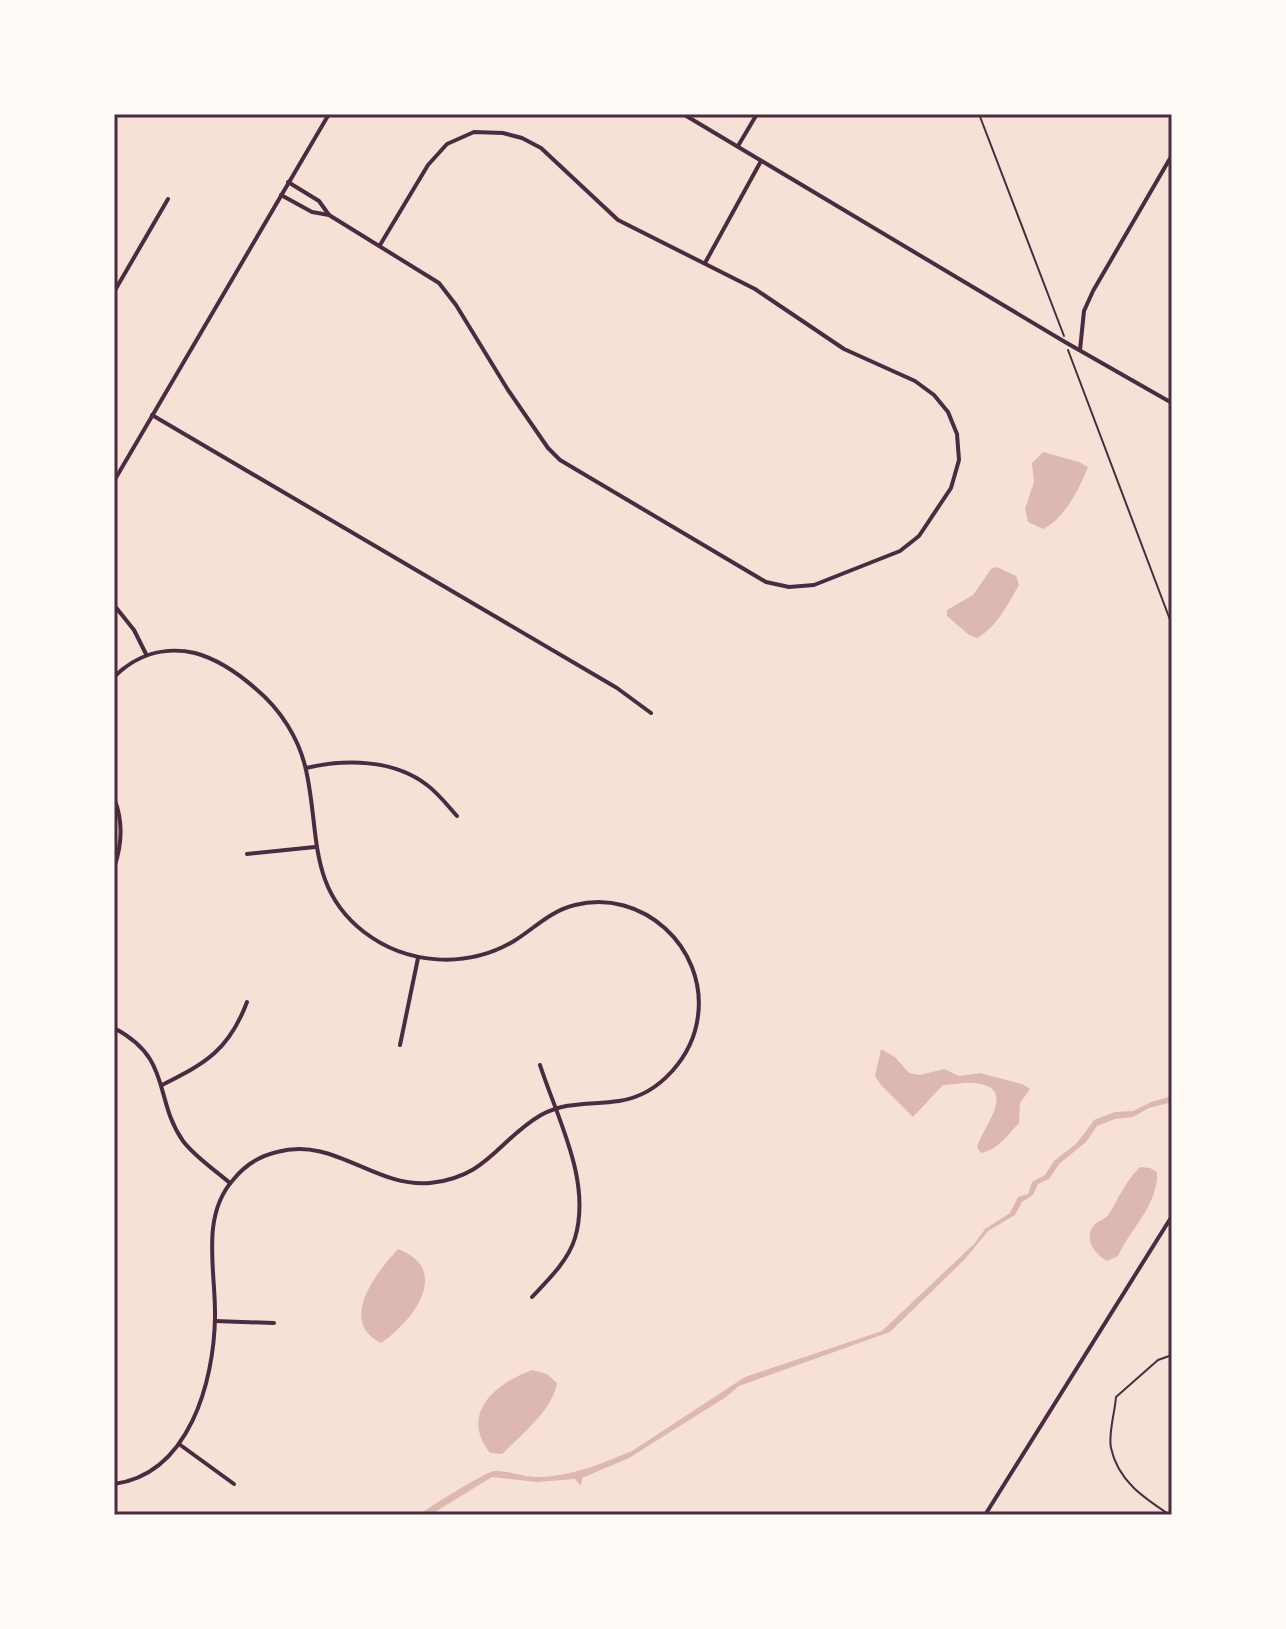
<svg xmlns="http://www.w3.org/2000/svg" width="1286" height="1629" font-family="'Titillium Web',sans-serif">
<rect width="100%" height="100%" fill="#f7e1d7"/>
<!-- water -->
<g fill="#dcb8b0">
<path d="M1043,452L1079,462L1088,467C1079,489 1065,518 1043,529L1028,522L1025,509L1034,482L1032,463Z"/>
<path d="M997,567L1016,576L1019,585C1008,604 997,627 977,638L969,635L947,616V610L973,595L991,569Z"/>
<path d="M881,1049L895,1057L909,1073L920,1075L944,1069L959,1076L980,1073L1022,1084L1030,1089L1020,1103L1019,1123C1009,1134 997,1151 981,1153L977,1147C983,1126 1019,1088 975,1083C965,1082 954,1085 943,1085L913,1117L881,1085L875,1076Z"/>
<path d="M1172,1096V1102L1149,1108L1133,1117L1115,1119L1097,1126L1086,1142L1059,1164L1049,1179L1038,1184L1033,1195L1022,1202L1015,1215L988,1231L965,1259L890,1332L739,1386L726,1397L629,1458L582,1478L581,1486L575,1479L537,1482L492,1477L435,1512L419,1515C427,1508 486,1472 494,1471C506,1470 524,1477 536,1477C570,1477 601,1464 632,1451L745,1377L882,1331L975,1243L985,1229L1010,1213L1018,1197L1028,1194L1032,1182L1045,1175L1054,1161L1077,1143L1094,1120L1115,1112L1133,1111L1151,1102Z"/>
<path d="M1140,1167L1150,1168L1157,1172C1159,1204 1130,1229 1118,1256L1107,1261C1095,1254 1083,1239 1094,1225C1099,1220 1105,1220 1109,1214C1119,1197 1126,1181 1140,1167Z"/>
<path d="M398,1249C453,1270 412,1322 381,1343C337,1321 377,1272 398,1249Z"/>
<path d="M532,1370L547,1374L557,1383C552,1411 521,1435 502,1454L490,1453C459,1414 496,1383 532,1370Z"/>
</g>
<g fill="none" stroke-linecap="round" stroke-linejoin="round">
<!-- path -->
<g stroke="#4a2c40" stroke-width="2">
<path d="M979,114L1064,336"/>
<path d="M1068,350L1172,625"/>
<path d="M1170,1515C1144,1498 1118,1481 1111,1448C1108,1434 1115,1412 1116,1397L1158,1360L1172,1355"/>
</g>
<!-- minor -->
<g stroke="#4a2c40" stroke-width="4">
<path d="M738,146L757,114"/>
<path d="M288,182L319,201L329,215"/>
<path d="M281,195L312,212L329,215L439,283L456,305L508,390L548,448L560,460L766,582L789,587L814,585L900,551L919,536L951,488L959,460L957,434L948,412L934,395L915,381L844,349L755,289L618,220L541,148L522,138L503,133L474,132L447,144L428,165L380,245"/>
<path d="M705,263L761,161"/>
<path d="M114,292L168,199"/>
<path d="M1080,350L1084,311L1093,291L1172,155"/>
<path d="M152,415L617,688L651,713"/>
<path d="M114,605L134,630L146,654"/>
<path d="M114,677C136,655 164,646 195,653C217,659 239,674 256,689C280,709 299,738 306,770C320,831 307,888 364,932C407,965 467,969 514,941C535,928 550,911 575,905C642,888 707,947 698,1016C693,1056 660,1095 619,1101C591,1105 567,1101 541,1115C498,1140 488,1177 430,1183C374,1188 334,1136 277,1152C260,1156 244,1166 233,1180C200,1217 216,1272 215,1317C214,1382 189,1474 114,1484"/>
<path d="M306,768C345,759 393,759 427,785C438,793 448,806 457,816"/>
<path d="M114,798C123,820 122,845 114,868"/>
<path d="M247,854L315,847"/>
<path d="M114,1028C173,1059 153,1098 183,1141C195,1157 215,1170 230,1183"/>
<path d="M400,1045L418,958"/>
<path d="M162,1085C206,1063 229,1050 247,1002"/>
<path d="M532,1297C548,1280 568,1261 575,1238C592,1181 557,1118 540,1065"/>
<path d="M215,1321L274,1323"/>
<path d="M179,1444L234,1484"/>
<path d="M985,1515L1172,1216"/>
</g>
<!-- tertiary -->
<g stroke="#4a2c40" stroke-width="4">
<path d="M683,114L1065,342L1172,403"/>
<path d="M114,481L329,114"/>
</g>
</g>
<!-- border -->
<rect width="1286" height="1629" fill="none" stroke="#fffaf5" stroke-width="232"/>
<rect x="116" y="116" width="1054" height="1397" fill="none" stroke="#4a2c40" stroke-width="3"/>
</svg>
